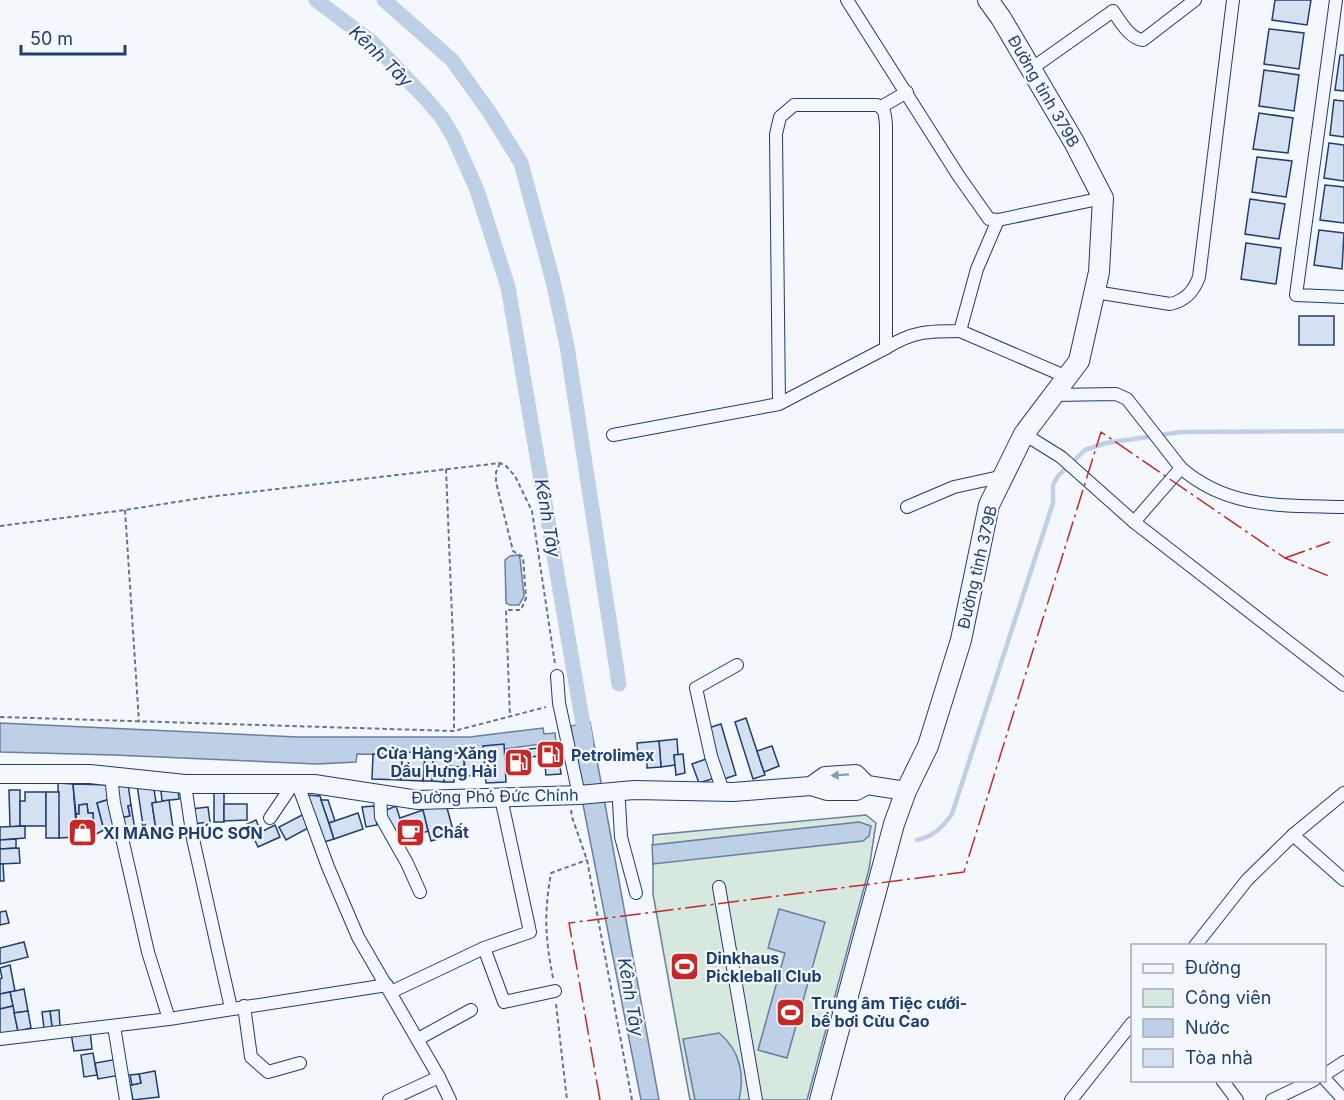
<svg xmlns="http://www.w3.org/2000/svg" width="1344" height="1100" font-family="Inter,sans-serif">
<rect width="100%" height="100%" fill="#f4f7fb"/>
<!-- green -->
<path fill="#d7e8df" stroke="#687fa3" stroke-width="1.5" d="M866,815L876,823L869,869L807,1100H690L653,894V835Z"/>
<!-- water -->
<g fill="#bed0e5" stroke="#687fa3" stroke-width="1.5">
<path d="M518,555L520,558L524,596L519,605H510L506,603L505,560L510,556Z"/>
<path d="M590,722L659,1100H641L579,784L571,726Z"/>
<path d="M0,723L298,737H470L543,728L544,734L555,733L556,742L504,749V745L484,746V752L425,754L402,752V755L357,754L356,762L317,764L114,755L0,752Z"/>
<path d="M859,822L871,826L869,836L863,841L653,864L652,845Z"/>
<path d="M779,909L825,922L787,1058L758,1050L785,953L768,948Z"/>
<path d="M719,1033C740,1050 745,1075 739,1100H695L683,1039Z"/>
</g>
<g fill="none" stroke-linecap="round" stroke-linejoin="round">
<!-- stream -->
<path stroke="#bed0e5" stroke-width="4.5" d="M917,840C934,836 942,828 952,814L1053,503V485L1058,476L1085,450L1106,443L1181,432L1344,431"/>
<!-- canal -->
<g stroke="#bed0e5" stroke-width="15">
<path d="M316,0L372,42L426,99L442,118L453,136L477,190L508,287L586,742"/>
<path d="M384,0L452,60L490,113L521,163L553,281L567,346L619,684"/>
</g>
</g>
<!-- building -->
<g fill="#d5e0f0" stroke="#1d3f73" stroke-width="1.5">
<path d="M1275,0H1311L1307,25L1272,20Z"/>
<path d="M1269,29L1304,33L1299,69L1264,64Z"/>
<path d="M1340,55H1344V91L1335,90Z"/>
<path d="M1264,70L1299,75L1294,111L1259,106Z"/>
<path d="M1334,100L1344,101V137L1330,135Z"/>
<path d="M1259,113L1293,118L1288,153L1253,149Z"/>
<path d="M1329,143L1344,145V181L1324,178Z"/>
<path d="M1257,157L1292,161L1286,197L1252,192Z"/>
<path d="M1325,185L1344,187V223L1320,220Z"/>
<path d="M1250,199L1285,204L1279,239L1245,234Z"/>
<path d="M1319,230L1344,233L1342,269L1314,265Z"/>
<path d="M1246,243L1281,248L1276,284L1241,279Z"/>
<rect x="1299" y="316" width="35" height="29"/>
<path d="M746,718L765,775L753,779L735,722Z"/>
<path d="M721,724L736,775L721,780L705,729Z"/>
<path d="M677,739L678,755H674L675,765L661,767L659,741Z"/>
<path d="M659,741L661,767L647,768V756L638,757L637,743Z"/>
<path d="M504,744L506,782L486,783L483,746Z"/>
<path d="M555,744L557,766H560L561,774L546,775L543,745Z"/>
<path d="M772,746L779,766L764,772L757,751Z"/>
<path d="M538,748L539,756L522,758V750Z"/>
<path d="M402,752L425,753L423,781L401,780Z"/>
<path d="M484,752L485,775L465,776L464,753Z"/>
<path d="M464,753V767L445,766V760L425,759V754Z"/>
<path d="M373,754L402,755L401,780L372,779Z"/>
<path d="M683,754L685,773L676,775L674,755Z"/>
<path d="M709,758L715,778L699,783L692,764Z"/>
<path d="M425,759H433L432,781H423Z"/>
<path d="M433,759L445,760L444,782L432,781Z"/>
<path d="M445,766L455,767L454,782H444Z"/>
<path d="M58,783L73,784L77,837L59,838Z"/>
<path d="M153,783L156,802L152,803L156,830L144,832L137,785Z"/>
<path d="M73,784L110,785L109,806L107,800L97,803L104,830L94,835L93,813H88L87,804L79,805V814H76Z"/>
<path d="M128,784L131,805L128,806L130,816L121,818L116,786Z"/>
<path d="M178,789L179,799L162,801L161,791Z"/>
<path d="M9,790H20V826L10,827Z"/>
<path d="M25,792H46V826H20V801H25Z"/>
<rect x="46" y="792" width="13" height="46"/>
<rect x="214" y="793" width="10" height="29"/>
<path d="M305,795L320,796L334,839L321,843Z"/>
<path d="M107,800L119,825L104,830L97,803Z"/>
<path d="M169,800L173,828L156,830L152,803Z"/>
<path d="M321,800H328L335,821L329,823Z"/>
<path d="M87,804L88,813H93L94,835L77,837L76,814H79V805Z"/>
<path d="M224,804H247V820L224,821Z"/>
<path d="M446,804L454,834L431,841L421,805Z"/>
<path d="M131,805L135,830L123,832L121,818L130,816L128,806Z"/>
<path d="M374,806L377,825L366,827L362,807Z"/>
<path d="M396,806L406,837L395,841L384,811Z"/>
<path d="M208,807L210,822L192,824L191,809Z"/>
<path d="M423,810L428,831L407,839L400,818Z"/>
<path d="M358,813L363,829L334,839L329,823Z"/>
<path d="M304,814L310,827L286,840L279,827Z"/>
<path d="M256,820L261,832L275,825L280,837L258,847L247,824Z"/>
<path d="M25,826V838L0,840V827Z"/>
<path d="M16,839V848L0,849V840Z"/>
<path d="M19,848L20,863L0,864V849Z"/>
<path d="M0,864H3L4,881H0Z"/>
<path d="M6,911L9,923L0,925V912Z"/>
<path d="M24,942L28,957L0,964V948Z"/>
<path d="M10,965L15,991L0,994V979L2,978L0,968Z"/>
<path d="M24,989L28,1011L14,1013L10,992Z"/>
<path d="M10,992L13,1006L0,1009V994Z"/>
<path d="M13,1006L18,1031L0,1034V1009Z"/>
<path d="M59,1010L60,1026L52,1027L50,1011Z"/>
<path d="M28,1011L31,1028L18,1031L14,1013Z"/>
<path d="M50,1011L52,1027L44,1028L42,1012Z"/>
<path d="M90,1031L92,1049L74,1051L71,1033Z"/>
<path d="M93,1053L97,1075L84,1077L81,1055Z"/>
<path d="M118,1059L121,1075L98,1079L95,1063Z"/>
<path d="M155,1071L159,1097L133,1100L130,1085L141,1083L139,1074Z"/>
<path d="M139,1074L141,1083L132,1085L130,1075Z"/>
</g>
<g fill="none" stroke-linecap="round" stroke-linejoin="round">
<defs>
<g id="street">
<path d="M847,0L958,175L989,219L998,220L1103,198"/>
<path d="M1336,0L1296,295L1344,297"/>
<path d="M1031,69L1113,11C1120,21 1130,39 1143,40L1195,0"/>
<path d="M881,107L907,92"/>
<path d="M1095,292L1170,304C1185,301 1194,291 1199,277L1233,0"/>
<path d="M960,331L1067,377"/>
<path d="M886,348C913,331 929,331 960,331L977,269L998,220"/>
<path d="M1054,395L1116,394L1127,399L1181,468"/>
<path d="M1024,434L1061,457L1134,522L1344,685"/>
<path d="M613,435L779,404L886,348V125C885,117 886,109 877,105H794L780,117L776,134L779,404"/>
<path d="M907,507L954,487L1004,476"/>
<path d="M1134,522L1181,468C1229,510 1285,505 1344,507"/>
<path d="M557,676L559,703L579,795"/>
<path d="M111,776L114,803L148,952L169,1019"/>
<path d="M185,784L193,839L231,1008"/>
<path d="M298,785L328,867L358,937L439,1077L389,1100"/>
<path d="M723,791L711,756L696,688L737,665"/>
<path d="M380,794L381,817L407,863L420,892"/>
<path d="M619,802L621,837L636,893"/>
<path d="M270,818L293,784"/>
<path d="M1293,835L1344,880"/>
<path d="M719,887L756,1100"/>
<path d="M1195,946L1247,880L1293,835L1344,793"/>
<path d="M484,948L504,1002L555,991"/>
<path d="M391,992L484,948L530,932L501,798"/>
<path d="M244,1006L251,1057L268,1072L300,1063"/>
<path d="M114,1026L126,1100"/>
<path d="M0,1039L169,1019L387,985"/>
<path d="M418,1039L471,1010"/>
<path d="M1324,1075L1344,1062"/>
<path d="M439,1077L450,1100"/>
<path d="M1324,1078L1344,1100"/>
<path d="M1222,1080L1237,1100"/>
<path d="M1071,1100L1132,1023"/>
<path d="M1272,1100L1314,1080"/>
</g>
<g id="secondary">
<path d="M0,774H90L185,784H314L418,800L579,795L634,790L733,792L811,786L827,791H856L867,785"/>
<path d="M811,786L825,776L856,774L867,785L906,791"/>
</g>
<path id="primary" d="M820,1100L894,824L906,791L928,746L961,640L989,505L1024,434L1079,361L1099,272L1103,198L1074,142L1001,18L988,0"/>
</defs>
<!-- street casing -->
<use href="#street" stroke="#1d3f73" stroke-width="14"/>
<!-- secondary casing -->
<use href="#secondary" stroke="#1d3f73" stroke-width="20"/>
<!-- primary casing -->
<use href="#primary" stroke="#1d3f73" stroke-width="22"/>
<!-- path -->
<g stroke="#5e769c" stroke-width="2" stroke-dasharray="4.5 3" stroke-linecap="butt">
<path d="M500,463L496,472V482L513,551L523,557L526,598L521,610H506L510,717"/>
<path d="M446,469L454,665V730"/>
<path d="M125,510L139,722"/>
<path d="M0,526L125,510L208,497L500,463L506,466L515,476L532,511L555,664"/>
<path d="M0,717L454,731L546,707"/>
<path d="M571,810L572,817L587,860L632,1100"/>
<path d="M553,978C545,937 544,914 551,873L587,860"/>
<path d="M556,1004L567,1100"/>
</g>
<!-- street -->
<use href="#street" stroke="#f4f7fb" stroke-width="12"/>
<!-- secondary -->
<use href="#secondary" stroke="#f4f7fb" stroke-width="18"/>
<!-- primary -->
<use href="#primary" stroke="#f4f7fb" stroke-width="20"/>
<!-- power -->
<g stroke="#c62828" stroke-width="1.5" stroke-dasharray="21 4.5 3 4.5" stroke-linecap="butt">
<path d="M1285,558L1330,542"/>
<path d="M600,1100L569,923L964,872L1101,432L1285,558L1331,577"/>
</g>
</g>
<!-- one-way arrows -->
<defs><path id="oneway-solid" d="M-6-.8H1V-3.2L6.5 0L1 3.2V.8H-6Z" transform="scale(1.5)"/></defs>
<use fill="#889bb7" href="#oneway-solid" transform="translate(840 775) rotate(176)"/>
<!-- icons -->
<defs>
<symbol id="fuel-square" viewBox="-11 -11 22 22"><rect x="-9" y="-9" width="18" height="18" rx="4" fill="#c62828" stroke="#f4f7fb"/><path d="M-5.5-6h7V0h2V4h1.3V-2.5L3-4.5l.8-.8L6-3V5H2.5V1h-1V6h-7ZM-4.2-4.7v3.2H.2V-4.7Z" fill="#fff"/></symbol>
<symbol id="cafe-square" viewBox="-11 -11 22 22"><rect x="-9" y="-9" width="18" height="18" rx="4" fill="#c62828" stroke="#f4f7fb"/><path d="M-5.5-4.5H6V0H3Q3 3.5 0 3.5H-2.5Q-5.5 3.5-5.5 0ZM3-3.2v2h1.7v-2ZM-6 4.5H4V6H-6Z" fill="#fff"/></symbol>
<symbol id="shop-square" viewBox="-11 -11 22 22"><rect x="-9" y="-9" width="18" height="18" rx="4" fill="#c62828" stroke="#f4f7fb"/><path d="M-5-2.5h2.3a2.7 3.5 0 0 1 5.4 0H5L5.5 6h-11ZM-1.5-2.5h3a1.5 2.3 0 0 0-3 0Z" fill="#fff"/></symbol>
<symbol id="stadium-square" viewBox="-11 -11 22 22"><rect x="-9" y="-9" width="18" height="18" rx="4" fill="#c62828" stroke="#f4f7fb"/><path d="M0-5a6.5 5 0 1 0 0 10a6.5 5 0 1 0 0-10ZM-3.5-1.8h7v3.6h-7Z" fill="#fff"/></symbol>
</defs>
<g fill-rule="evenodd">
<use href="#fuel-square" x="534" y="738" width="33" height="33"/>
<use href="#fuel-square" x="502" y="746" width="33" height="33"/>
<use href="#cafe-square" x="394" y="816" width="33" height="33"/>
<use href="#shop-square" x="66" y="816" width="33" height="33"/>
<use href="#stadium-square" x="668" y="950" width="33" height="33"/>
<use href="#stadium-square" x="774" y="996" width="33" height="33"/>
</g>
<g text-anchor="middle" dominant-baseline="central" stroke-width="4.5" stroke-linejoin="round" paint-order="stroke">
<!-- street labels -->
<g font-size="16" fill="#1d3f73" stroke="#f4f7fb">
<text transform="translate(1044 91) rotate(60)">Đường tỉnh 379B</text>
<text transform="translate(977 567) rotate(-77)">Đường tỉnh 379B</text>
<text transform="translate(495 796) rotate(-1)">Đường Phó Đức Chính</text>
</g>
<!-- poi labels -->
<g font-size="16" font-weight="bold" fill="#1d3f73" stroke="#f4f7fb" text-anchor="start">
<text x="497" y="753" text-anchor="end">Cửa Hàng Xăng<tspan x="497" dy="18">Dầu Hưng Hải</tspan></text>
<text x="571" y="755">Petrolimex</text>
<text x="432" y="832">Chất</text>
<text x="103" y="833">XI MĂNG PHÚC SƠN</text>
<text x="706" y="958">Dinkhaus<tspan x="706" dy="18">Pickleball Club</tspan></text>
<text x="811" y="1003">Trung âm Tiệc cưới-<tspan x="811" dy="18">bể bơi Cửu Cao</tspan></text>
</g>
<!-- water labels -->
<g font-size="18" font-style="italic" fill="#1d3f73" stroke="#f4f7fb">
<text transform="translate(381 56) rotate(44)">Kênh Tây</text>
<text transform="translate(548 518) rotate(80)">Kênh Tây</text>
<text transform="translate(631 997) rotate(80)">Kênh Tây</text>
</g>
</g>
<!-- legend -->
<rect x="1131" y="944" width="195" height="138" fill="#f4f7fb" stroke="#9eadc5" stroke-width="1.5"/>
<rect x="1143" y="964" width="30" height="9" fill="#f4f7fb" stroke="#9eadc5" stroke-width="1.5"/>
<text x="1185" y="974" font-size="18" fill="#1d3f73">Đường</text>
<rect x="1143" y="989" width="30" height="18" fill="#d7e8df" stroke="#9eadc5" stroke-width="1.5"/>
<text x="1185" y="1004" font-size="18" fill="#1d3f73">Công viên</text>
<rect x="1143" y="1019" width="30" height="18" fill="#bed0e5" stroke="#9eadc5" stroke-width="1.5"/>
<text x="1185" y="1034" font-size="18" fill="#1d3f73">Nước</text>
<rect x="1143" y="1049" width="30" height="18" fill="#d5e0f0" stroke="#9eadc5" stroke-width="1.5"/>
<text x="1185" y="1064" font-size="18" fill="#1d3f73">Tòa nhà</text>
<!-- scale -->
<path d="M21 45v9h104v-9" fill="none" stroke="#1d3f73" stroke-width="3"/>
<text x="30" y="45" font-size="18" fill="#1d3f73" stroke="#f4f7fb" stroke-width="4.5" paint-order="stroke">50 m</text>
</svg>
